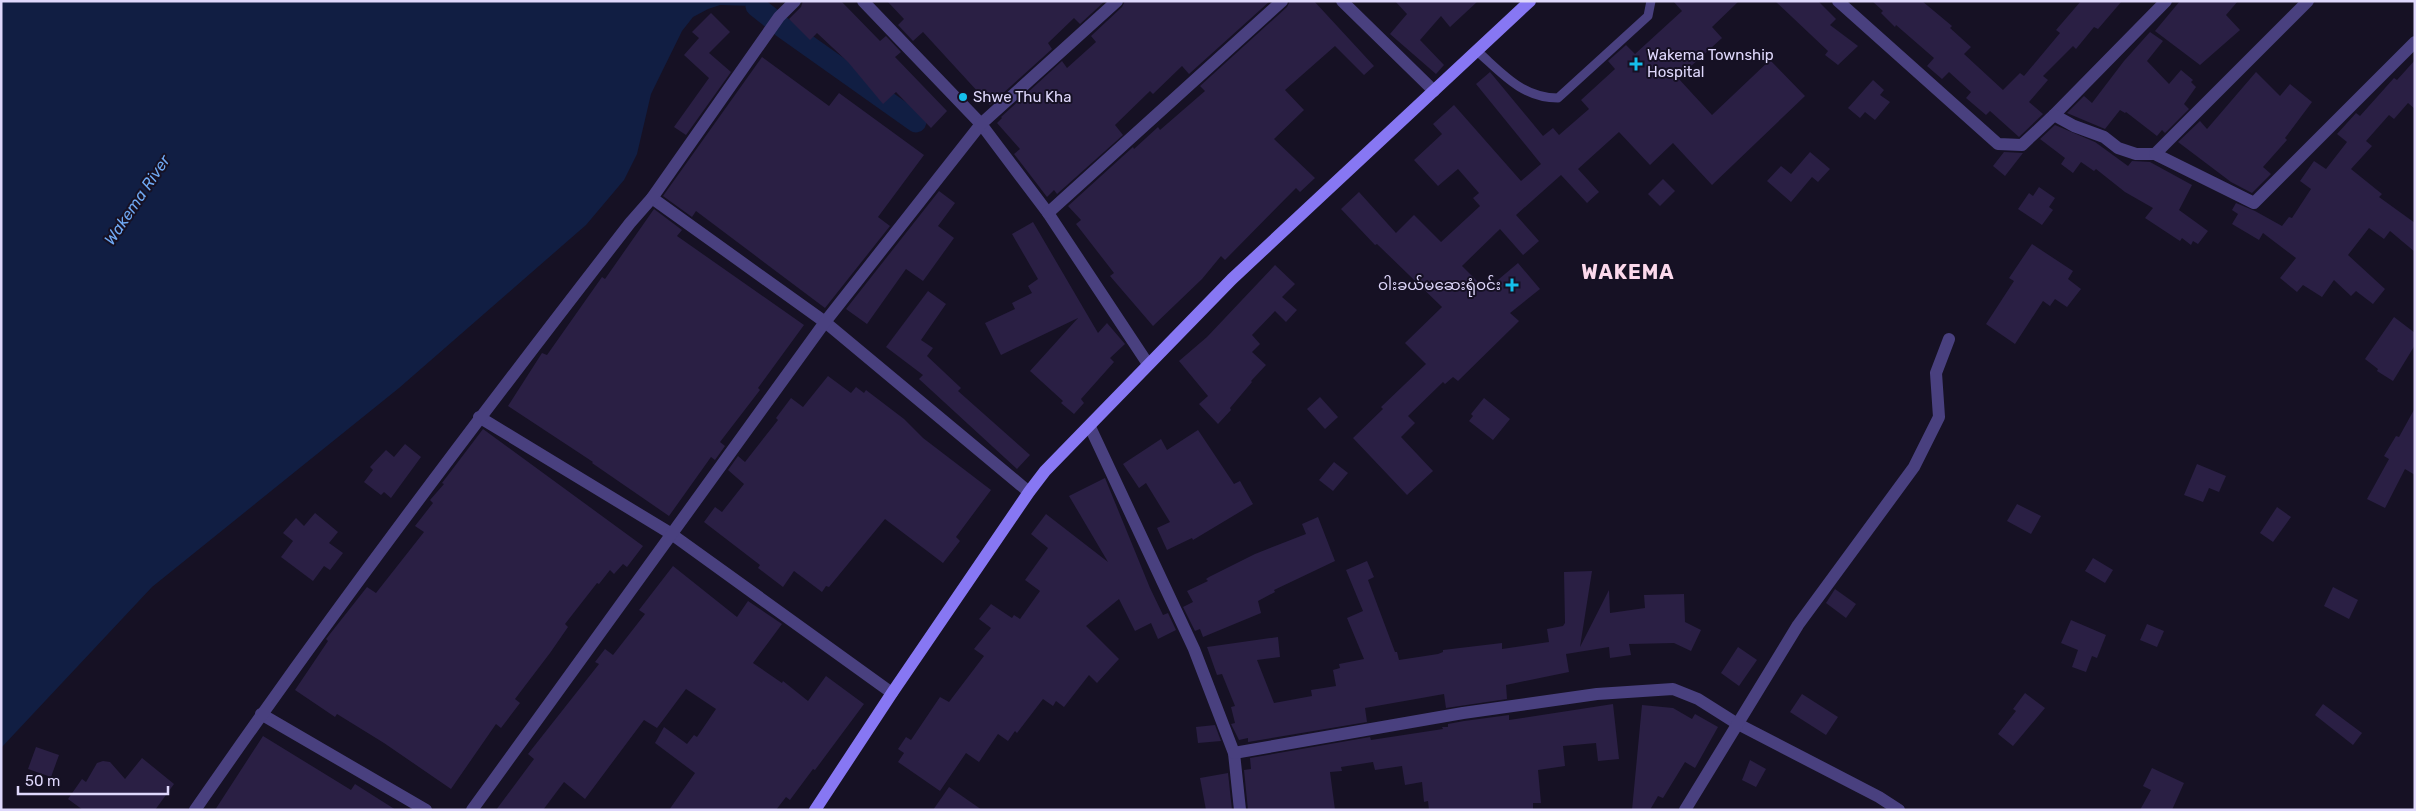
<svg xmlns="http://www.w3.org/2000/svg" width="2416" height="811" font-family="Rubik,'Noto Sans Myanmar',sans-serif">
<rect width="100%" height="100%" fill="#161124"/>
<!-- water -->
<path fill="#111e43" d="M1,1H759L756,6L720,5L708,9L693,17L682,31L651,94L637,154L624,180L586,225L399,388L152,587L1,748Z"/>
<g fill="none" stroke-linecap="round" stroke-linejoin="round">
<!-- canal -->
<g stroke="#111e43" stroke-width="21">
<path d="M756,6L771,18"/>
<path d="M782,27L916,122"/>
</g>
</g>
<!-- building -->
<g fill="#2a1f44">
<path d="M803,1H841L880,41L886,36L901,52L895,57L947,111L931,128L896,92L883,104L848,62L817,33L810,40L789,19L801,7Z"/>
<path d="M887,1H1105L1080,24L1074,18L1048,43L1052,49L990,105L923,32L913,41L898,25L904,19Z"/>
<path d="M1125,1H1270L1189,74L1182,66L1153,94L1150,91L1115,125L1123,135L1057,194L1054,190L1047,197L1014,154L1020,149L997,123L1002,118L1001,117L1062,61L1067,68L1096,42L1091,36L1122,7Z"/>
<path d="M1290,1H1314L1374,66L1364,75L1335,46L1285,90L1304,110L1274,139L1315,178L1300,192L1296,188L1225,260L1221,256L1202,279L1153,326L1110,276L1114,273L1076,224L1081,220L1068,206L1133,147L1134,149L1158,127L1160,130L1205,91L1200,86L1287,7Z"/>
<path d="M1395,1H1478L1450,27L1441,16L1420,40L1444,65L1436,74L1390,34L1407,14Z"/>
<path d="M1673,1H1739L1712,27L1722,38L1678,78L1712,115L1770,60L1805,96L1712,185L1673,143L1650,165L1619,132L1578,169L1599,192L1587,203L1561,175L1516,215L1539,241L1523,255L1500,229L1462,266L1486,290L1518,263L1540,289L1510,313L1519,321L1512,328L1458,381L1453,377L1445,384L1443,382L1408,416L1415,423L1401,437L1433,471L1407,495L1353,438L1383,409L1381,407L1426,364L1405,343L1442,307L1377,244L1375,245L1341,209L1359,192L1396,233L1414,215L1441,242L1480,206L1473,198L1479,193L1458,169L1438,186L1414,160L1442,134L1433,124L1454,105L1521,181L1541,164L1476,84L1490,72L1543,136L1553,128L1559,135L1589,109L1581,100L1615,69L1608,61L1626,45L1635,54L1682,11Z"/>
<path d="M1775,1H1818L1836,19L1830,25L1858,46L1838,65L1825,55L1828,51Z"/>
<path d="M1872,1H1922L1952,26L1950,28L1971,47L1964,54L2003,90L2020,73L2024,76L2060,33L2056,30L2081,1H2122L2098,29L2094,27L2076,49L2073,46L2043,76L2048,80L2029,102L2043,114L2019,137L1990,111L1986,115L1966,98L1971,92L1949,72L1942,79L1927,66L1934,58L1896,25L1895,27L1881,13L1883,11Z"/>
<path d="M2180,1H2238L2226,15L2240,30L2200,65L2155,31Z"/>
<path d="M711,13L730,32L709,53L731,72L686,135L674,127L709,78L684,55L699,38L692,32Z"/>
<path d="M2150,32L2163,41L2147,61L2169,84L2181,70L2193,80L2191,82L2196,87L2184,104L2189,109L2165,133L2162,130L2157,136L2126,112L2125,113L2120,110L2105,129L2067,113L2084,96L2092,103L2124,61Z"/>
<path d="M762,57L829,106L839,93L924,155L878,217L890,226L825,308L696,211L692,217L663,196Z"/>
<path d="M2415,60V109L2408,103L2394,119L2389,115L2366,141L2372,146L2351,169L2382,194L2379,197L2415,223V252L2390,231L2384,239L2369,228L2348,255L2385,289L2373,304L2356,291L2351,296L2334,280L2322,297L2303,285L2297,292L2280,278L2296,258L2263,233L2259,240L2232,224L2238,214L2232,210L2236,203L2255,211L2282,226L2289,217L2292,218L2311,189L2300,181L2314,161L2326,169L2347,142L2337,134L2356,113L2360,116L2394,78L2397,80Z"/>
<path d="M2256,72L2280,96L2290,84L2312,102L2285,138L2287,140L2263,167L2271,174L2252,193L2231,182L2178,142L2200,121L2207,129Z"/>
<path d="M1873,80L1884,90L1880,95L1890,102L1875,120L1865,112L1860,118L1848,108Z"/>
<path d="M2055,125L2095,142L2128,166L2132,161L2150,162L2192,185L2179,210L2208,231L2198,244L2193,241L2191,245L2182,238L2180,241L2145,218L2153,208L2125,192L2096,169L2094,171L2081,162L2073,173L2061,164L2065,158L2040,139Z"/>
<path d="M1810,152L1830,169L1818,182L1812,177L1791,202L1767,181L1781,166L1791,174Z"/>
<path d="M2004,152L2023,153L2005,176L1993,166Z"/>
<path d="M1663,179L1675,191L1660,206L1648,194Z"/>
<path d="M2039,187L2055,198L2049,207L2053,210L2042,225L2018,209L2029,193L2033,196Z"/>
<path d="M939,191L955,203L938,226L954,238L923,281L906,269L867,324L846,309Z"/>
<path d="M654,209L682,230L677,236L804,325L758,388L760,390L720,442L725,446L715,460L711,457L669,516L592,463L593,462L508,406L542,353L547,355L602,277L605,279Z"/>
<path d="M1033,222L1098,333L1107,323L1125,344L1110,358L1114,362L1081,399L1084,403L1074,414L1061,403L1063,401L1030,371L1078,318L1001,355L985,323L1015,309L1012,303L1032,293L1028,286L1038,279L1012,234Z"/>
<path d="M2032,244L2073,271L2068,279L2081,289L2067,307L2055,299L2050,306L2043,301L2015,344L1986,324L2014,281L2009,278Z"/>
<path d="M1275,265L1295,284L1282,297L1297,310L1286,322L1275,311L1252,335L1260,344L1252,352L1266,365L1251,381L1252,382L1230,408L1231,410L1218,424L1199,404L1208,396L1179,361L1207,337Z"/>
<path d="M928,291L946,304L921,340L933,348L927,356L961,388L958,391L1030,455L1017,469L919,379L923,375L886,347Z"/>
<path d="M2394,317L2415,333V345L2393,381L2377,371L2378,369L2365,359Z"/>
<path d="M828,376L851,393L856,387L864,393L866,390L904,419L923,438L991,490L956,537L960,541L943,563L885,519L829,587L826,586L822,592L794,571L783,587L758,568L760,565L704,522L715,507L722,512L744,484L728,470L738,456L745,462L778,420L776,418L791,398L803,407Z"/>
<path d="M1320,397L1338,417L1325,429L1307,409Z"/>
<path d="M1484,398L1510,419L1493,440L1469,421L1473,416L1471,414Z"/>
<path d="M2415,408V475L2405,469L2385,508L2367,499L2389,459L2384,456L2396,436L2399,437Z"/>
<path d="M483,429L643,546L627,567L623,564L614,574L610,570L599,584L597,583L565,624L568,627L550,653L515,699L520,703L501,728L496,724L451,789L384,743L337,714L335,717L295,690L328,641L326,639L367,587L376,593L424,532L415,526L433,503L430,500L444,484L442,483Z"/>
<path d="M1198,430L1234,484L1240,481L1253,504L1193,540L1192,538L1167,550L1157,528L1170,522L1146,483L1139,488L1123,464L1161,439L1167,450Z"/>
<path d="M405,444L421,457L391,498L384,492L381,495L364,482L373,470L370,467L386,450L394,457Z"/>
<path d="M1334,462L1348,473L1333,491L1319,480Z"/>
<path d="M2197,464L2226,476L2219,492L2209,488L2203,502L2184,495Z"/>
<path d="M1105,478L1150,588L1163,615L1168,613L1176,630L1158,639L1151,623L1135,631L1119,599L1086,626L1119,659L1097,683L1089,675L1064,707L1056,701L1053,706L1043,699L1017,733L1015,731L1008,741L998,734L979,762L966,753L940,791L898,762L904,753L898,749L906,737L911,740L940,697L949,702L984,656L974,649L991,628L979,619L991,604L1012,618L1014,615L1020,619L1040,591L1025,580L1048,548L1031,534L1046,514L1108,562L1069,496Z"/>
<path d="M2017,504L2041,516L2031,534L2007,521Z"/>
<path d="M2277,507L2291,517L2273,542L2260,533Z"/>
<path d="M315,513L338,532L329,543L343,553L330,570L324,566L313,581L281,557L293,541L283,533L296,518L304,526Z"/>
<path d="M1318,517L1335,561L1274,590L1275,592L1258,601L1261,613L1203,637L1200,629L1195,631L1183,607L1193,602L1187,591L1208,581L1206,579L1209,577L1255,554L1306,534L1302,524Z"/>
<path d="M2093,558L2113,570L2105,583L2085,571Z"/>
<path d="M1367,561L1374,577L1368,580L1395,652H1397L1399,660L1438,654L1443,652V650L1502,643V649L1549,642L1547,629L1563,626L1565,623L1564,572L1592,571L1580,647L1609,590L1610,613L1645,608L1644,595L1684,594L1685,622L1701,630L1691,651L1674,643L1629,644L1631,655L1610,658L1609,647L1566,654L1569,672L1506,685L1507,699L1446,708L1444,694L1365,708L1367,722L1248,742V738L1239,740L1231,724L1235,723L1231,707L1235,706L1222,674L1217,675L1207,647L1278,637L1280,657L1257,660L1274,703L1312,696L1311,690L1336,686L1333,670L1340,668L1339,664L1364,659L1347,618L1363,611L1346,570Z"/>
<path d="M673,566L737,617L748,601L782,624L753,663L782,683L783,681L808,701L826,676L864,704L815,770L813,769L790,800L786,797L776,810H669L695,773L655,743L664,727L687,744L694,735L697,737L716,709L686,689L657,728L644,720L585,799L564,782L543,810H496L534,759L528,754L599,664L595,662L605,649L613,655L645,614L639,610Z"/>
<path d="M2333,587L2358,600L2349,619L2324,606Z"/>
<path d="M1835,589L1856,604L1846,618L1826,603Z"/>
<path d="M2071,620L2106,635L2097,658L2092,656L2086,672L2072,667L2078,650L2061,643Z"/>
<path d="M2147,624L2164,631L2157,647L2140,640Z"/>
<path d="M1738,647L1757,660L1739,686L1721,673Z"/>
<path d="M2025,693L2045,708L2013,746L1998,734L2016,711L2013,709Z"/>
<path d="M1802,694L1838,717L1826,735L1790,712Z"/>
<path d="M1613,704L1619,759L1598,761L1596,743L1563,746L1565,766L1538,770L1541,803H1533V810H1429L1428,801L1424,802L1422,782L1405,785L1402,766L1375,770L1373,762L1341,767L1342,771L1330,772L1335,810H1248L1244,770L1251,769L1250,758L1370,737L1371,740L1443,729L1442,727H1448V724L1464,721L1509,715V720Z"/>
<path d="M2323,704L2362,733L2353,745L2315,715Z"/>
<path d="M1642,705L1673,708L1692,719L1695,714L1718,727L1695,768L1685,762L1663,798L1658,796L1650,810H1632Z"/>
<path d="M1215,725L1221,741L1198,743L1196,727Z"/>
<path d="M263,736L351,790L355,784L396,810H215Z"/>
<path d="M36,747L59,755L51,777L28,769Z"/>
<path d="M142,758L174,784L155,810H83L68,799L82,779L86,782L97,763L103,761L110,762L125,779Z"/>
<path d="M1750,760L1766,769L1756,787L1742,780Z"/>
<path d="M2152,768L2184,783L2172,810H2140L2151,790L2143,786Z"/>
<path d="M1228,773L1232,810H1206L1200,778Z"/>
<path d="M949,787L982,810H933Z"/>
</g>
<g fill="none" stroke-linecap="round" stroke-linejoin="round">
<!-- lane -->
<path stroke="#49407f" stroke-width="9" d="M1477,51C1502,73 1522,98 1558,98L1648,16L1651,1"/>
<!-- street -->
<g stroke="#49407f" stroke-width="12">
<path d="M863,1L981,124L1048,213L1148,364"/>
<path d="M1342,1L1434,91"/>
<path d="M1838,1L1998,144L2022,145L2054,115L2166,1"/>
<path d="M2054,115L2074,126L2104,137L2118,148L2136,154H2155L2308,1"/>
<path d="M2155,154L2254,203L2415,42"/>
<path d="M652,198L825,322L1029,492"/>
<path d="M1048,213L1282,1"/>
<path d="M479,417L670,533L892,693"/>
<path d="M1090,427L1194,649L1234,753L1240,810"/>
<path d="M261,714L426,810"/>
<path d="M1234,753L1463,713L1597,694L1673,689L1698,699L1736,723L1879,797L1899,810"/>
<path d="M195,810C334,609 481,415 630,223L652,198L779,17L795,1"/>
<path d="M472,810L825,322L981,124L1117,1"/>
<path d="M1685,810L1798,625L1914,467L1939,417L1936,373L1949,339"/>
</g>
<!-- secondary -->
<path stroke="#8777f3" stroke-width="12" d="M815,810L892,693L1029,492L1045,471L1232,279L1530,1"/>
</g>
<!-- markers -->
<g fill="#15bfeb" stroke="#161124" stroke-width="2">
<path d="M1633.5 56.5h5v5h5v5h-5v5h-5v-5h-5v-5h5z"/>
<circle cx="963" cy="97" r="5"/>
<path d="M1509.5 277.5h5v5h5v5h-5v5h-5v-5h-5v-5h5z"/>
</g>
<g text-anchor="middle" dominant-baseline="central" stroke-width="4" stroke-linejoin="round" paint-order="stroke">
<!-- poi labels -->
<g font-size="15" fill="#dfd8fc" stroke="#161124" text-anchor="start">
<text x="1647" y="55">Wakema Township<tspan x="1647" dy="17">Hospital</tspan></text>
<text x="973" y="97">Shwe Thu Kha</text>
<text x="1501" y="285" text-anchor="end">ဝါးခယ်မဆေးရုံဝင်း</text>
</g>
<!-- water labels -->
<g font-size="16" font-style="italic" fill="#6fa8f2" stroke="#161124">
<text transform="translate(137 200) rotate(-56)">Wakema River</text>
</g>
<!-- district labels -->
<g font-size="20" font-weight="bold" letter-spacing="1" fill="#fcd9ec" stroke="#161124">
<text x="1628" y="272">WAKEMA</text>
</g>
</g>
<!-- border -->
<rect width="2416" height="811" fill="none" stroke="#dfd8fc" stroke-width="5"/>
<!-- scale -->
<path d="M18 786v8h150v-8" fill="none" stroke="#dfd8fc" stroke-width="2.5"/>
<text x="25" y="786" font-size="15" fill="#dfd8fc" stroke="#161124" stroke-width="4" paint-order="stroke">50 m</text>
</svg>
